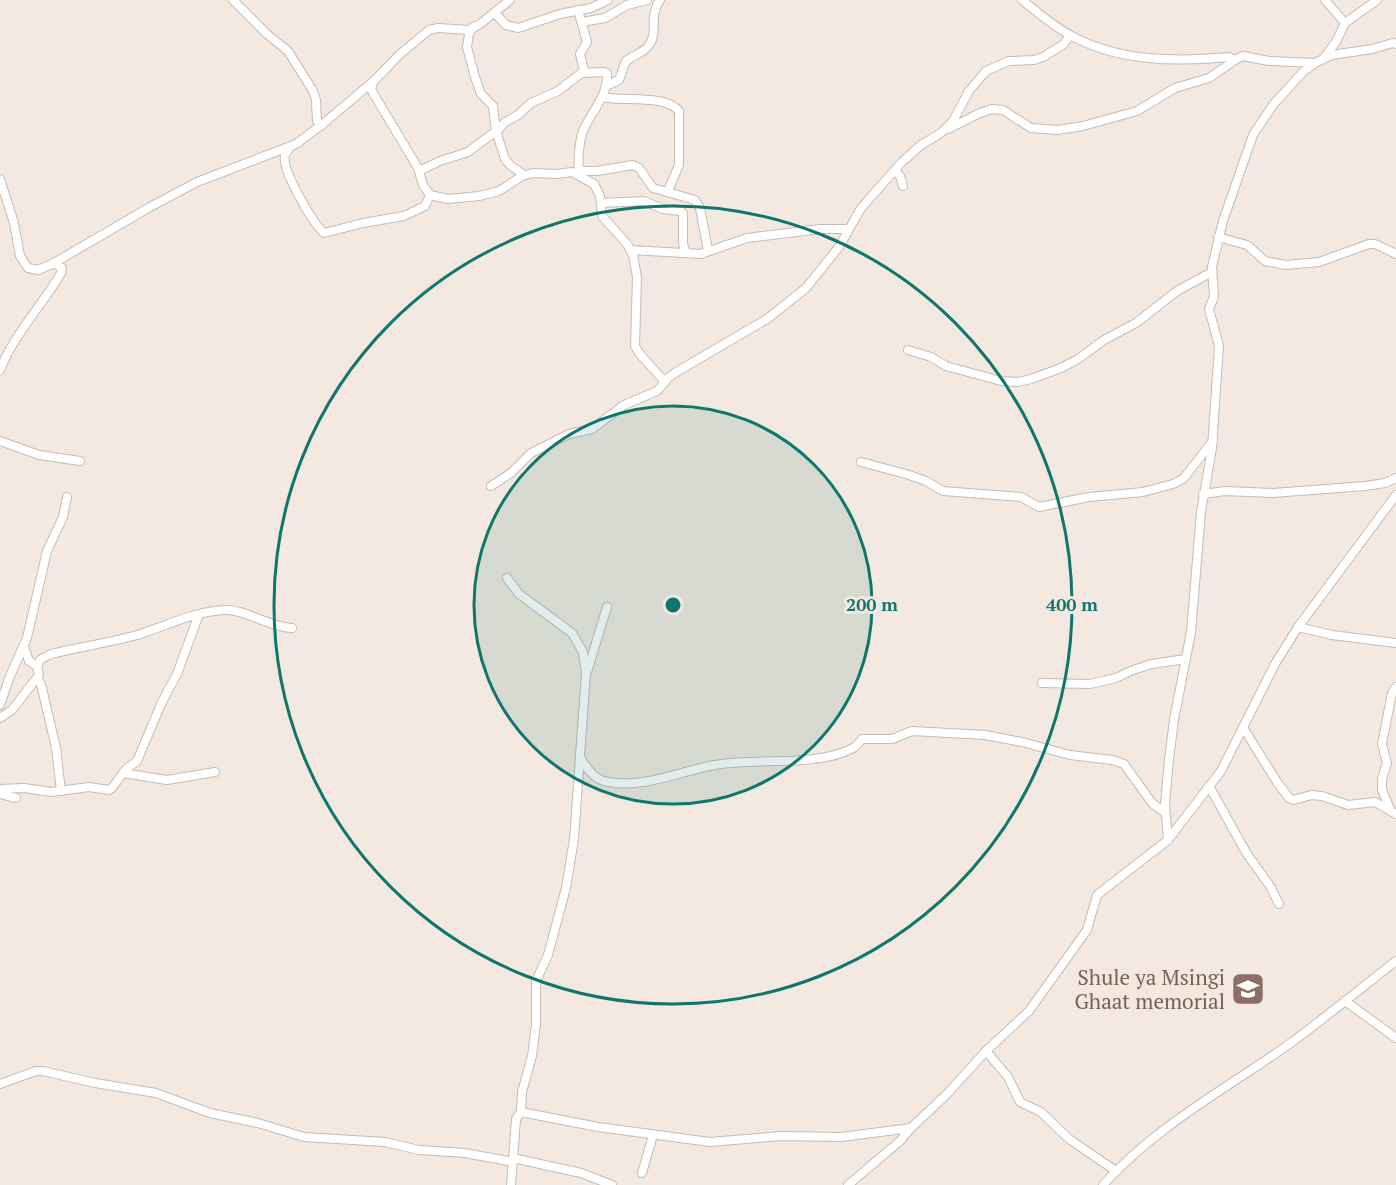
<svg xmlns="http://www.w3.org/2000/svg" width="1396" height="1185" font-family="'PT Serif',serif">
<rect width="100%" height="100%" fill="#f3e9e0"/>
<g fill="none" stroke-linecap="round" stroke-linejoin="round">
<defs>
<g id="street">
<path d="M233,0L268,35L288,51L313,91L316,100L317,121L321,126"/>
<path d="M1022,0C1037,12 1053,26 1070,35C1118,62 1176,62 1229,57L1235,60L1243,56L1269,61L1315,63"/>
<path d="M1325,0L1345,23"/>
<path d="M495,13L506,25L518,28L560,14L591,8L608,0"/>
<path d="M582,22L605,18L627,5L647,0"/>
<path d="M473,27L469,34L467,47L475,77L481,94L493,106L496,131L505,159L510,165L524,175"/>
<path d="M1323,59L1336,42L1345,23L1377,0"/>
<path d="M374,81L371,88L373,93L418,168L423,185L430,195L448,199L479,196L499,191L522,176L533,173L557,174L572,172L594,184L600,196L602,216L627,244L633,255L637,277L635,346L639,353L665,382"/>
<path d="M606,86L619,80L626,61C633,55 644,53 649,45C659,32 648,17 660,0"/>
<path d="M602,97C624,102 665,94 679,111V165L668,191"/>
<path d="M948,129L980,113L992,109L1003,110L1031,128L1057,130L1083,126L1137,111L1175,88L1209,78L1235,60"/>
<path d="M496,133L504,123L518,115L531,103L558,91L584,71L580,54L587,42L578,10"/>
<path d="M290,147C289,150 286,152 285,155C281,170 313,223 324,233L363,223L404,216L425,206L430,195"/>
<path d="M895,170L900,176L903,186"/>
<path d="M419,171L440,161L468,152L496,131"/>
<path d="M579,171H597L633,165L639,168L653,188L695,200L700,208L708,251"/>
<path d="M579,175C578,160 578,145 583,131C591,112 609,95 607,73L604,72L582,73"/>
<path d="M0,179L14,223L20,256L28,268L38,270L54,263L150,207L197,182L296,144L324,123L375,80L399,55L429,30L438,28L469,30L480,24L510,0"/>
<path d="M601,203L644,201L663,209L680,211L683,213V244L686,253"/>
<path d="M1218,237L1247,245L1265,261L1286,265L1319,262L1369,244H1375L1396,254"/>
<path d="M631,250L701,254L747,238L820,229H849"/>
<path d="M908,350L931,357L946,366L1001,381L1019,382L1031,379L1061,368L1078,359L1104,340L1136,323L1177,291L1212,272"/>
<path d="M0,370C14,334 42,306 61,273L62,268L54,263"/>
<path d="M0,441L39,455L80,461"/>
<path d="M861,462L906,474L926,481L943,491L1021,497L1039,507L1089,497L1143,492L1173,484L1183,479L1213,441"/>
<path d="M491,486L511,473L531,453L569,434L592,429L624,405L657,391L668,378L678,371L767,319L806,288L839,247L860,210L869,199L902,162L921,145L941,133L953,121L969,91L986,71L1009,61L1034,60L1043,57L1064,44L1070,35"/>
<path d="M1203,494L1225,491L1273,493L1365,486L1385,483L1396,478"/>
<path d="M507,578L519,594L572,633L583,652L586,673L574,839L566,888L548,955L536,981V1024L532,1056L522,1092L521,1112L516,1119L511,1185"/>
<path d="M1298,627L1332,635L1396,643"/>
<path d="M37,666L41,659L51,654C79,647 108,643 137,635C166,626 195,611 226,610C245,609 268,627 292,628"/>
<path d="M587,672L607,607"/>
<path d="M37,679L41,684L56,748L61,791"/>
<path d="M1042,683L1090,684L1116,678L1133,670L1152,664L1186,659"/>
<path d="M0,705L10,676L27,638L47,551L63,517L67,497"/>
<path d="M0,718L12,710L39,675L37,666L29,661L24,647"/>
<path d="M1244,729L1277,782L1289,798L1294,800L1311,795L1322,796L1348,805L1375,802L1396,814"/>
<path d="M581,759C588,770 595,780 608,782C646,789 684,769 721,764C759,758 818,767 853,748C857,746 859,742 862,739H892L912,731L985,735L1022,742L1070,755L1112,760L1124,764L1152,803L1164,812"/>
<path d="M123,773L167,780L215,772"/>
<path d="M1209,786L1247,854L1270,886L1279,904"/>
<path d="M0,789L24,788L51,792L89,787L109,790L112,788L126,769L137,761L162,702L177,674L199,614"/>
<path d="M0,794L16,798"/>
<path d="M1390,809L1382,790V779L1387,763L1382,744L1392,693L1396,687"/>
<path d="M1168,840L1165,804L1169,759L1174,720L1191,632L1201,512L1212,448L1219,346L1209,309L1214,297L1212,267L1223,221L1253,135L1273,105L1303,72L1315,63L1332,55L1372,49L1393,43L1396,44"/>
<path d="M1345,1001L1396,1038"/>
<path d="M986,1051L1008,1077L1020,1102L1041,1112L1069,1139L1116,1171"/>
<path d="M0,1084L36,1071H43L95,1083L156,1093L210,1113L258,1123L304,1137L385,1142L419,1150L465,1153L513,1162"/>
<path d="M521,1112L598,1127L710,1142L781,1136L841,1137L911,1128"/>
<path d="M513,1158L581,1173L612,1185"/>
<path d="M642,1173L653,1135"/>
<path d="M848,1185L900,1141L911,1128L947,1094L986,1051L1029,1011L1087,930L1097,895L1168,840L1174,832L1221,771L1275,664L1298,627L1396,495"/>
<path d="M1103,1185C1156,1126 1224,1090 1288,1045C1325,1018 1360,989 1396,961"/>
</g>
</defs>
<!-- street casing -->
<use href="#street" stroke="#c5bcb2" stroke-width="10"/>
<!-- street -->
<use href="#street" stroke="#fff" stroke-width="8"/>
</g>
<!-- distance rings -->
<circle cx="673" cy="605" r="199" fill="#0f766e" fill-opacity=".12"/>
<g fill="none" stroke="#0f766e" stroke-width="3">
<circle cx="673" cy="605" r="199"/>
<circle cx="673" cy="605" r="399"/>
</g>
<!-- icons -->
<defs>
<symbol id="school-square" viewBox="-11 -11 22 22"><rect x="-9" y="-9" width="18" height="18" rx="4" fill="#8d6e63" stroke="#f3e9e0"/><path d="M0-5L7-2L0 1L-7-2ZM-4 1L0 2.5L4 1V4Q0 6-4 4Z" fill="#fff"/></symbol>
</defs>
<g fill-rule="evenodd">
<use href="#school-square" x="1229" y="970" width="38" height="38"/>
</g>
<g text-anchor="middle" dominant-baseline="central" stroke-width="6" stroke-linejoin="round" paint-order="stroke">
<!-- education labels -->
<g font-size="21" fill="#785e54" stroke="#f3e9e0" text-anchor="end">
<text x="1225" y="977">Shule ya Msingi<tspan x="1225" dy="24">Ghaat memorial</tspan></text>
</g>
</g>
<circle cx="673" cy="605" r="9" fill="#0f766e" stroke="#f3e9e0" stroke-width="3"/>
<g font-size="18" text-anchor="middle" font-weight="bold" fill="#0f766e" stroke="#f3e9e0" stroke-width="6" stroke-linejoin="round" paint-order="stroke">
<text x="872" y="611">200 m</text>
<text x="1072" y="611">400 m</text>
</g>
</svg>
